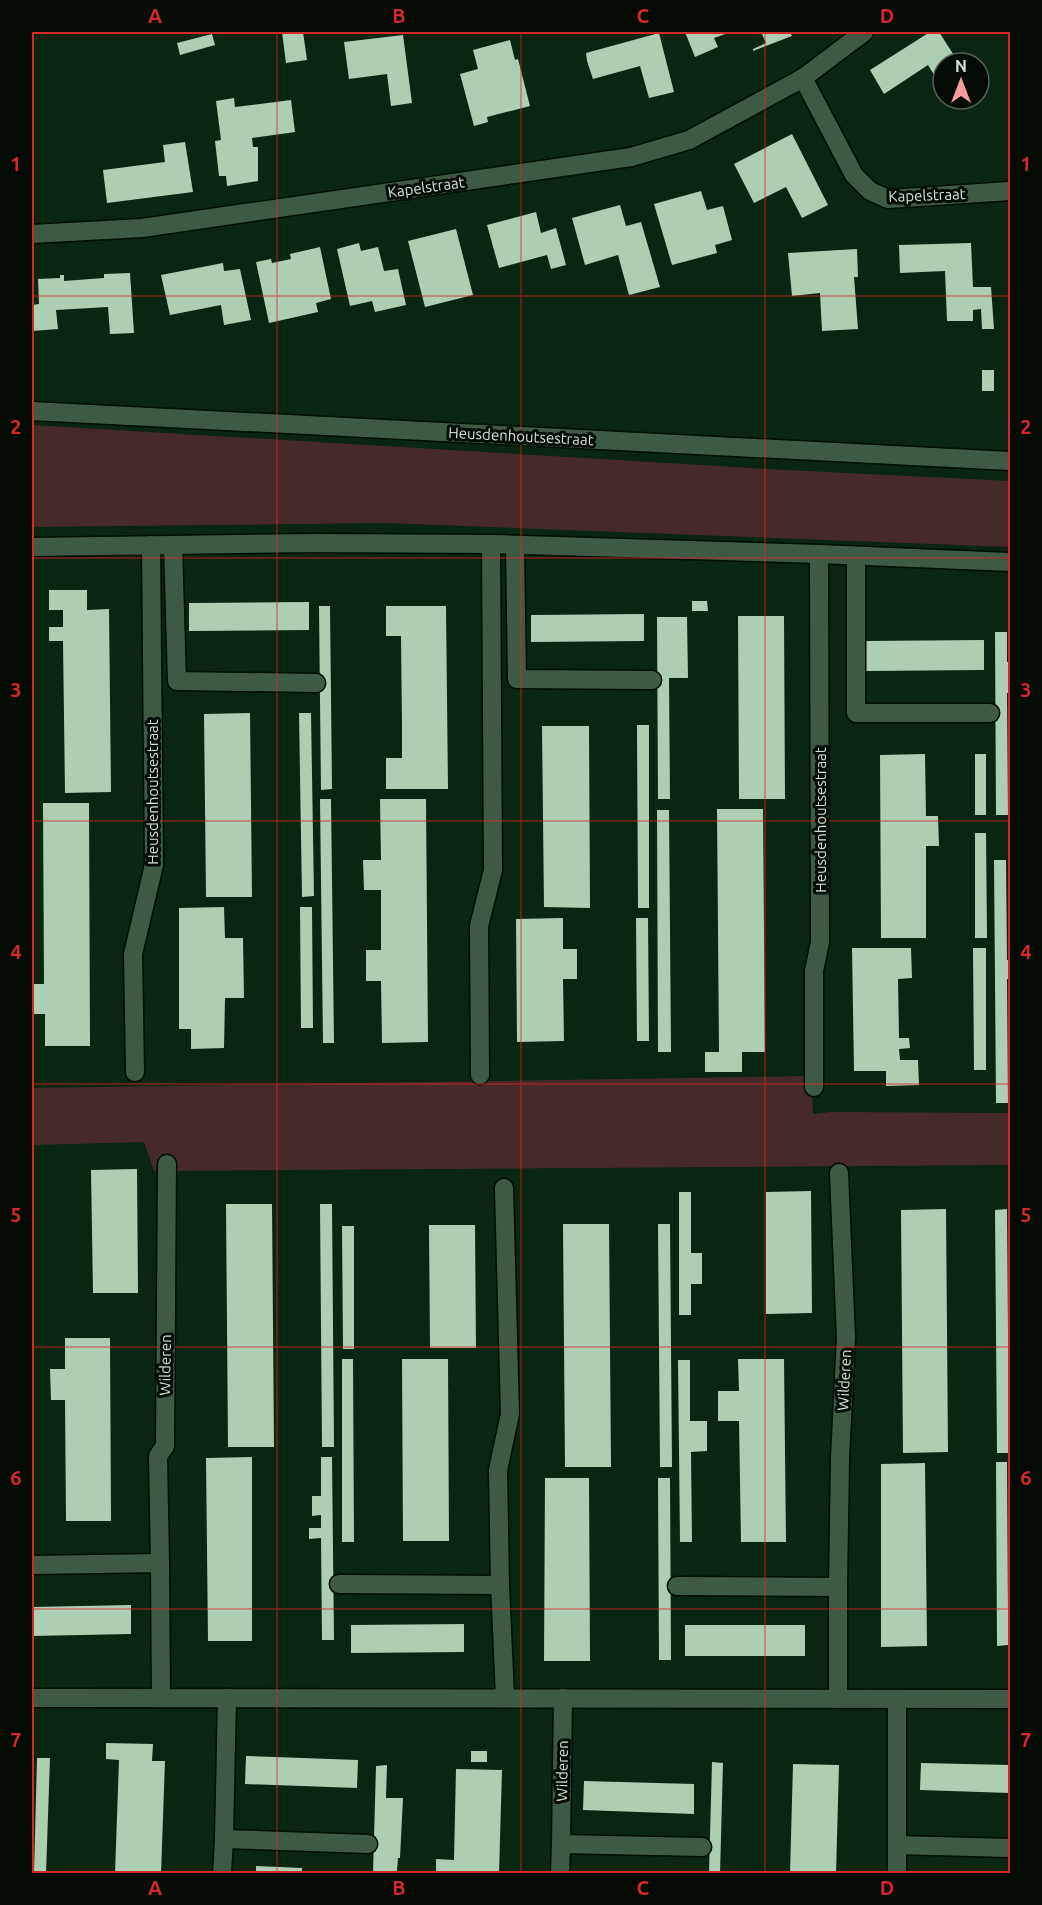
<svg xmlns="http://www.w3.org/2000/svg" width="1042" height="1905" font-family="Ubuntu,sans-serif">
<rect width="100%" height="100%" fill="#0a2512"/>
<!-- green -->
<g fill="#462a2a">
<path d="M32,425L767,469L1010,481V547L387,523L32,527Z"/>
<path d="M811,1076L813,1114L831,1112L1010,1113V1165L154,1171L144,1142L32,1145V1088Z"/>
</g>
<!-- building -->
<g fill="#aeceb4">
<path d="M282,32H303L307,60L286,63Z"/>
<path d="M685,32H731L714,38L718,47L695,57Z"/>
<path d="M761,32H790L792,36L753,51V49L766,43Z"/>
<path d="M930,32H939L959,63H943V89L928,65L884,94L870,70Z"/>
<path d="M659,33L674,92L649,98L640,66L593,79L587,61L586,53Z"/>
<path d="M212,34L215,45L180,55L177,43Z"/>
<path d="M403,35L412,103L391,106L387,74L349,79L344,42Z"/>
<path d="M510,40L515,60L518,59L530,106L487,117L488,122L474,126L460,74L478,69L473,50Z"/>
<path d="M234,98L235,107L291,100L295,132L252,138L253,147H258V181L227,186L226,176H219L215,141L221,140L216,101Z"/>
<path d="M792,134L828,205L802,218L786,187L754,203L734,164Z"/>
<path d="M185,142L193,192L107,203L103,170L165,162L163,145Z"/>
<path d="M701,191L707,210L723,206L732,240L715,245L717,253L672,265L654,204Z"/>
<path d="M620,205L626,226L641,222L660,287L629,295L618,255L585,265L572,218Z"/>
<path d="M536,212L541,233L556,228L566,265L551,269L547,255L499,268L487,225Z"/>
<path d="M456,229L473,295L425,307L408,241Z"/>
<path d="M359,243L361,251L378,247L384,271L398,269L406,305L375,312L372,301L350,306L337,249Z"/>
<path d="M971,243L973,287H991L994,329H982L981,309L973,310V321H947L945,271L900,273L899,245Z"/>
<path d="M320,247L331,299L316,303L318,312L269,323L256,262L271,259L272,263L291,259L290,254Z"/>
<path d="M857,249L858,277H854L858,329L822,331L820,293L792,296L788,253Z"/>
<path d="M223,263L224,271L240,269L251,320L224,325L221,305L170,315L161,275Z"/>
<path d="M130,273L134,333L110,334L108,307L56,310L58,329L32,331V305L39,304L38,279L60,278V275H64V281L104,278V274Z"/>
<rect x="982" y="370" width="12" height="21"/>
<path d="M49,590H87V610L109,609L111,792L65,793L63,641H49V627H63V610H49Z"/>
<path d="M692,601H707L708,611H692Z"/>
<path d="M309,602V630L189,631V603Z"/>
<path d="M319,606H330L332,789L321,790Z"/>
<path d="M386,606H446L448,789H386V758H402V727L401,636H386Z"/>
<path d="M644,614V641L531,642V615Z"/>
<path d="M738,616H784L785,799H739Z"/>
<path d="M657,617H687L688,678H669L670,799H658Z"/>
<path d="M995,632H1007V662H1010V693H1007L1008,815H996Z"/>
<path d="M984,640V670L866,671L865,641Z"/>
<path d="M250,713L252,897H206L204,714Z"/>
<path d="M299,713H311L314,896L302,897Z"/>
<path d="M637,725H649V908H638Z"/>
<path d="M542,726H589L590,908L544,907Z"/>
<path d="M925,754L926,816H938L939,846H926V938H881L880,755Z"/>
<rect x="975" y="754" width="11" height="61"/>
<path d="M320,799H331L334,1043H323Z"/>
<path d="M380,799H426L428,1042L382,1043L381,981H366V950H381V890H364L363,860H381Z"/>
<path d="M43,803H89L90,1046H45V1014H32V984H44Z"/>
<path d="M717,809H763L765,1052H742V1072H705V1052H719Z"/>
<path d="M657,810H669L671,1052H658Z"/>
<path d="M975,833H986L987,938H975Z"/>
<path d="M994,860H1006L1007,960H1010V979H1007L1008,1103H996Z"/>
<path d="M224,907L225,938H243L244,998H225L224,1048L191,1049V1029H179V908Z"/>
<path d="M300,907H312L313,1028H301Z"/>
<path d="M563,918V949H577V979H563L564,1041L517,1042L516,919Z"/>
<path d="M636,918H648L649,1041H637Z"/>
<path d="M852,948H911L912,978L898,979L899,1038H909L910,1048L899,1049L900,1060H918L919,1085L886,1086V1071H854Z"/>
<path d="M973,948H986V1070H974Z"/>
<path d="M137,1169L138,1293H93L91,1170Z"/>
<path d="M811,1191L812,1313L766,1314V1192Z"/>
<path d="M679,1192H691V1253H702V1284H691V1315H679Z"/>
<path d="M226,1204H272L274,1447H228Z"/>
<path d="M320,1204H332L334,1447H322Z"/>
<path d="M946,1209L948,1452L903,1453L901,1210Z"/>
<path d="M1007,1209L1009,1453H997L995,1210Z"/>
<path d="M563,1224H609L611,1467H565Z"/>
<path d="M658,1224H670L672,1467H660Z"/>
<path d="M429,1225H475L476,1348H430Z"/>
<path d="M342,1226H354V1349H343Z"/>
<path d="M65,1338H110L111,1521H66L65,1400H51L50,1369H65Z"/>
<path d="M342,1359H353L354,1542H342Z"/>
<path d="M402,1359H448L449,1541H403Z"/>
<path d="M738,1359H784L786,1542H741L739,1421H718V1391H739Z"/>
<path d="M678,1360H690V1421H707V1451L691,1452L692,1542H680Z"/>
<path d="M252,1457V1641H208L206,1458Z"/>
<path d="M321,1457H332L334,1640H322L321,1538L309,1539V1528H321V1515L312,1516V1496H321Z"/>
<path d="M996,1462H1007L1008,1615V1645L997,1646Z"/>
<path d="M925,1463L927,1646L881,1647V1464Z"/>
<path d="M545,1478H589L590,1661H544Z"/>
<path d="M658,1478H670L671,1660H659Z"/>
<path d="M131,1605V1634L32,1636V1607Z"/>
<path d="M464,1624V1652L351,1653V1625Z"/>
<rect x="685" y="1625" width="120" height="31"/>
<path d="M106,1743L153,1744L152,1761H165L161,1874H115L119,1760L106,1759Z"/>
<rect x="471" y="1751" width="16" height="11"/>
<path d="M246,1756L358,1760L357,1788L245,1784Z"/>
<path d="M37,1758H50L46,1874H34Z"/>
<path d="M712,1762L723,1763L720,1874H709Z"/>
<path d="M921,1763L1010,1765V1793L920,1790Z"/>
<path d="M793,1764L839,1765L836,1874H790Z"/>
<path d="M387,1765L386,1798H403L400,1858H398L397,1871H384V1874H373L376,1766Z"/>
<path d="M456,1769L502,1770L499,1874H436V1859L454,1860Z"/>
<path d="M584,1781L694,1784V1814L583,1810Z"/>
<path d="M256,1866L302,1868V1874H256Z"/>
</g>
<g fill="none" stroke-linecap="round" stroke-linejoin="round">
<defs>
<g id="lane">
<path d="M173,545L177,681L316,683"/>
<path d="M515,545L517,679L652,680"/>
<path d="M856,557V713H990"/>
</g>
<g id="street">
<path d="M803,78L854,175L870,191L888,199L1010,191"/>
<path d="M32,234L142,228L631,157L689,140L803,78L864,32"/>
<path d="M32,411L1010,461"/>
<path d="M32,547L314,543L491,544L819,554L1010,562"/>
<path d="M135,1072L133,954L154,865L151,545"/>
<path d="M480,1075L479,926L493,870L491,544"/>
<path d="M814,1087V971L820,942L819,554"/>
<path d="M160,1563L158,1456L165,1446L167,1164"/>
<path d="M32,1565L160,1563L161,1698"/>
<path d="M339,1584L500,1585L505,1698"/>
<path d="M500,1585L498,1470L510,1414L504,1188"/>
<path d="M677,1586L838,1587V1699"/>
<path d="M838,1587L840,1459L846,1337L839,1173"/>
<path d="M32,1698L1010,1699"/>
<path d="M227,1698L224,1839L368,1844"/>
<path d="M563,1698L561,1844L702,1847"/>
<path d="M897,1699V1845L1010,1848"/>
<path d="M897,1845V1874"/>
<path d="M222,1874L224,1839"/>
<path d="M560,1874L561,1844"/>
</g>
</defs>
<!-- lane casing -->
<use href="#lane" stroke="#000d01" stroke-width="21"/>
<!-- street casing -->
<use href="#street" stroke="#000d01" stroke-width="21"/>
<!-- lane -->
<use href="#lane" stroke="#3e5a44" stroke-width="18"/>
<!-- street -->
<use href="#street" stroke="#3e5a44" stroke-width="18"/>
</g>
<!-- grid -->
<path fill="none" stroke="#d62828" stroke-width="1.5" stroke-opacity="0.55" d="M277,32V1874M521,32V1874M765,32V1874M32,296H1010M32,558H1010M32,821H1010M32,1084H1010M32,1347H1010M32,1609H1010"/>
<g text-anchor="middle" dominant-baseline="central" stroke-width="6" stroke-linejoin="round" paint-order="stroke">
<!-- street labels -->
<g font-size="15" fill="#d2e2d5" stroke="#030b04">
<text transform="translate(426 187) rotate(-8)">Kapelstraat</text>
<text transform="translate(927 195) rotate(-2)">Kapelstraat</text>
<text transform="translate(521 436) rotate(3)">Heusdenhoutsestraat</text>
<text transform="translate(152 792) rotate(-90)">Heusdenhoutsestraat</text>
<text transform="translate(820 820) rotate(-90)">Heusdenhoutsestraat</text>
<text transform="translate(165 1365) rotate(-89)">Wilderen</text>
<text transform="translate(844 1380) rotate(-87)">Wilderen</text>
<text transform="translate(562 1771) rotate(-89)">Wilderen</text>
</g>
</g>
<!-- border -->
<rect width="1042" height="1905" fill="none" stroke="#030b04" stroke-width="66"/>
<!-- north arrow -->
<g transform="translate(961 81)"><circle r="28" fill="#030b04" stroke="#566158" stroke-width="1.5"/>
<path d="M0-4.5L10 22L0 15L-10 22Z" fill="#f59b9c"/>
<text y="-9" font-size="16" font-weight="bold" text-anchor="middle" fill="#d2e2d5">N</text>
</g>
<rect x="33" y="33" width="976" height="1839" fill="none" stroke="#d62828" stroke-width="2"/>
<g font-size="20" text-anchor="middle" font-weight="bold" fill="#d62828">
<text x="155" y="23">A</text>
<text x="399" y="23">B</text>
<text x="643" y="23">C</text>
<text x="887" y="23">D</text>
<text x="16" y="171">1</text>
<text x="1026" y="171">1</text>
<text x="16" y="434">2</text>
<text x="1026" y="434">2</text>
<text x="16" y="697">3</text>
<text x="1026" y="697">3</text>
<text x="16" y="959">4</text>
<text x="1026" y="959">4</text>
<text x="16" y="1222">5</text>
<text x="1026" y="1222">5</text>
<text x="16" y="1485">6</text>
<text x="1026" y="1485">6</text>
<text x="16" y="1747">7</text>
<text x="1026" y="1747">7</text>
<text x="155" y="1895">A</text>
<text x="399" y="1895">B</text>
<text x="643" y="1895">C</text>
<text x="887" y="1895">D</text>
</g>
</svg>
